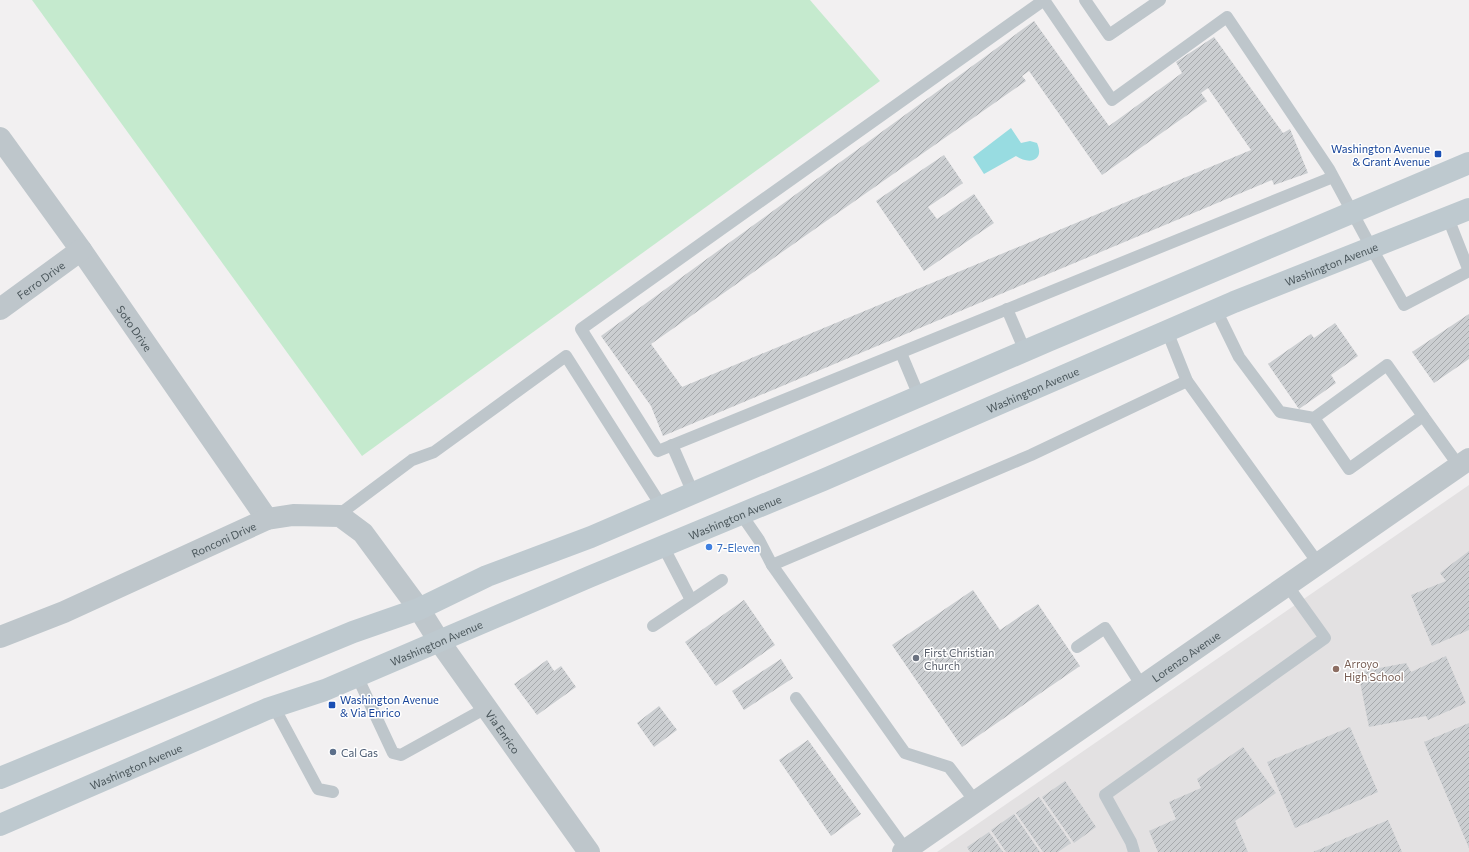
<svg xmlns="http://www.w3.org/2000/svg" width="1469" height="852" font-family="Commissioner,sans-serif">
<defs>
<pattern id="building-hatch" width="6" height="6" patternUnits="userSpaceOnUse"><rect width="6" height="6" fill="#cbced1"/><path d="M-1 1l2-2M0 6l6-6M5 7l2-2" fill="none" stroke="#a7aaad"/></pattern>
</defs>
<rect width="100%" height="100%" fill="#f2f0f1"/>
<!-- education -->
<path fill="#e3e1e2" d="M1469,485V852H937Z"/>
<!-- grass -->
<path fill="#c5eace" d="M32,0H810L880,81L362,456Z"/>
<!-- water -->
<path fill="#98dce1" d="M1011,128L1021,143L1030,141L1037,143C1045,161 1029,165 1016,156L984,174L973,157Z"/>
<!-- building -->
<g fill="url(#building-hatch)" fill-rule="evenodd">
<path d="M1034,21L1109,126L1182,73L1176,62L1214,37L1283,133L1290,129L1308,173L1274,185L1272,180L663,436L651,406L601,336ZM1029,71L1102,175L1207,101L1201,93L1208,88L1251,150L682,387L651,344L1026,81L1022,76Z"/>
<path d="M944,155L963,183L928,207L937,219L974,194L994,223L924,271L876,201Z"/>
<path d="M1469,314V359L1434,383L1412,352Z"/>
<path d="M1335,323L1358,356L1331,375L1336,383L1299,409L1268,364L1311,334L1314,338Z"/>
<path d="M1469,551V630L1432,646L1411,595L1446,581L1440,573Z"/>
<path d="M973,590L1000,630L1038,604L1080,666L962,747L892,645Z"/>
<path d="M744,600L775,645L716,686L685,642Z"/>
<path d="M1446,656L1466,703L1428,720L1426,716L1369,727L1358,672L1406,663L1411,672Z"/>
<path d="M781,659L793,678L744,710L732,691Z"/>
<path d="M547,660L554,671L561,666L576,687L537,715L514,684Z"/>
<path d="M659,706L677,730L654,747L637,723Z"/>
<path d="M1469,723V848L1424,742Z"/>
<path d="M1350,727L1378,792L1295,828L1267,762Z"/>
<path d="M808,740L861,814L831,836L779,760Z"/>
<path d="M1243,747L1276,793L1235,821L1248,852H1158L1149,831L1176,819L1169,802L1201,788L1197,779Z"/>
<path d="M1065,781L1096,827L1074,843L1042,797Z"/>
<path d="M1039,797L1071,843L1058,852H1043L1016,813Z"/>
<path d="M1014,814L1040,852H1006L991,830Z"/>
<path d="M1388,820L1402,852H1313Z"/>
<path d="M989,832L1003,852H970L967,847Z"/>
</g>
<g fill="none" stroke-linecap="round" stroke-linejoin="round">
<!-- lane -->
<g stroke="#bec6cb" stroke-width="12">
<path d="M1085,0L1109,35L1160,0"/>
<path d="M1333,177L658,451L581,329L1044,0L1112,100L1227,17L1329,169L1372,249L1404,305L1469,271L1448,218"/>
<path d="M1007,309L1025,351"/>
<path d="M1216,310L1239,357L1280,412L1314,418L1349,469L1423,416L1387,365L1314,418"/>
<path d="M1167,331L1187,381L1318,563"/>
<path d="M901,353L919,396"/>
<path d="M1423,416L1459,466"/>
<path d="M672,445L693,493"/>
<path d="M741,514L759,540L772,565L905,753L949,767L975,801"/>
<path d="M337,516L412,460L434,452L566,356L662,507"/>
<path d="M663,546L691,600"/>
<path d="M772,565L1031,455L1187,381"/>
<path d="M653,626L722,580"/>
<path d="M1077,647L1105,628L1142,686"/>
<path d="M357,676L393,753L401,755L486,708"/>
<path d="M796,698L906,850"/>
<path d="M274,707L318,789L333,792"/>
<path d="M1134,852L1131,842L1105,795L1325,638L1287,585"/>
</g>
<!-- street -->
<g stroke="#bec6cb" stroke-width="22">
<path id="s1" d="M0,138L81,250L267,519"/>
<path id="s2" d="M0,309L81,250"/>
<path id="s3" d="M0,637L64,612L267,519L293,515L340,516L363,533L419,609L439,641L589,852"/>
<path id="s4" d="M903,852L1469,459"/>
</g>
<!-- secondary -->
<g stroke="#bec9cf" stroke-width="22">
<path d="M0,778L353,632L419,609L487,576L591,537L1048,341L1469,163"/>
<path id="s5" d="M0,825L267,709L325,690L589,577L823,480L1234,302L1469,209"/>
</g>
</g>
<!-- markers -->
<g fill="#1a4fb4" stroke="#fff" stroke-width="1.5">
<rect x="1434" y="150" width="8" height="8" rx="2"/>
<rect x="328" y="701" width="8" height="8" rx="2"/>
</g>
<circle fill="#3f7fe0" stroke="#fff" stroke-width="1.5" cx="709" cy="547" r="4"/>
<circle fill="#6b7280" stroke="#fff" stroke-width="1.5" cx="916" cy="658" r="4"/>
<circle fill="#8d6e63" stroke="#fff" stroke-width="1.5" cx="1336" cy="669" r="4"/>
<circle fill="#5c6f8a" stroke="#fff" stroke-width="1.5" cx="333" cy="752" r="4"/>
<g text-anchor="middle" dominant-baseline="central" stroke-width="3" stroke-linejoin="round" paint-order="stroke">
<!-- transit labels -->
<g font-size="11" fill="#164399" stroke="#fff" text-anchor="end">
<text x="1430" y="148">Washington Avenue<tspan x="1430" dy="13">&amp; Grant Avenue</tspan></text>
<text x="340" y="699" text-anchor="start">Washington Avenue<tspan x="340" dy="13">&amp; Via Enrico</tspan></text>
</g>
<!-- street labels -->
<g font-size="11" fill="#4a565b" stroke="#fff">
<text stroke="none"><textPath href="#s5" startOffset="1445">Washington Avenue</textPath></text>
<text stroke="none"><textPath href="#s2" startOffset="50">Ferro Drive</textPath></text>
<text stroke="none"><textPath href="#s1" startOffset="233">Soto Drive</textPath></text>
<text stroke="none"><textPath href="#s5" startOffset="1121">Washington Avenue</textPath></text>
<text stroke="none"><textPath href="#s5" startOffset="797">Washington Avenue</textPath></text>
<text stroke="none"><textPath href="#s3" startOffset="244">Ronconi Drive</textPath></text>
<text stroke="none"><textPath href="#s5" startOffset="473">Washington Avenue</textPath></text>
<text stroke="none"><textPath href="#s4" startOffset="344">Lorenzo Avenue</textPath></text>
<text stroke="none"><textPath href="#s3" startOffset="637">Via Enrico</textPath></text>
<text stroke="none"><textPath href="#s5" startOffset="148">Washington Avenue</textPath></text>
</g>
<!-- shop labels -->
<g font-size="11" fill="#366cbe" stroke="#fff" text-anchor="start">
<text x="717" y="547">7-Eleven</text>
</g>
<!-- worship labels -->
<g font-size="11" fill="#5b616d" stroke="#fff" text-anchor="start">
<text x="924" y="652">First Christian<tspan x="924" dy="13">Church</tspan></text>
</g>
<!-- education labels -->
<g font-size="11" fill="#785e54" stroke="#fff" text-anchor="start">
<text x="1344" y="663">Arroyo<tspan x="1344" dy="13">High School</tspan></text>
</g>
<!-- service labels -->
<g font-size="11" fill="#4e5e75" stroke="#fff" text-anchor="start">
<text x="341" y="752">Cal Gas</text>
</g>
</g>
</svg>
